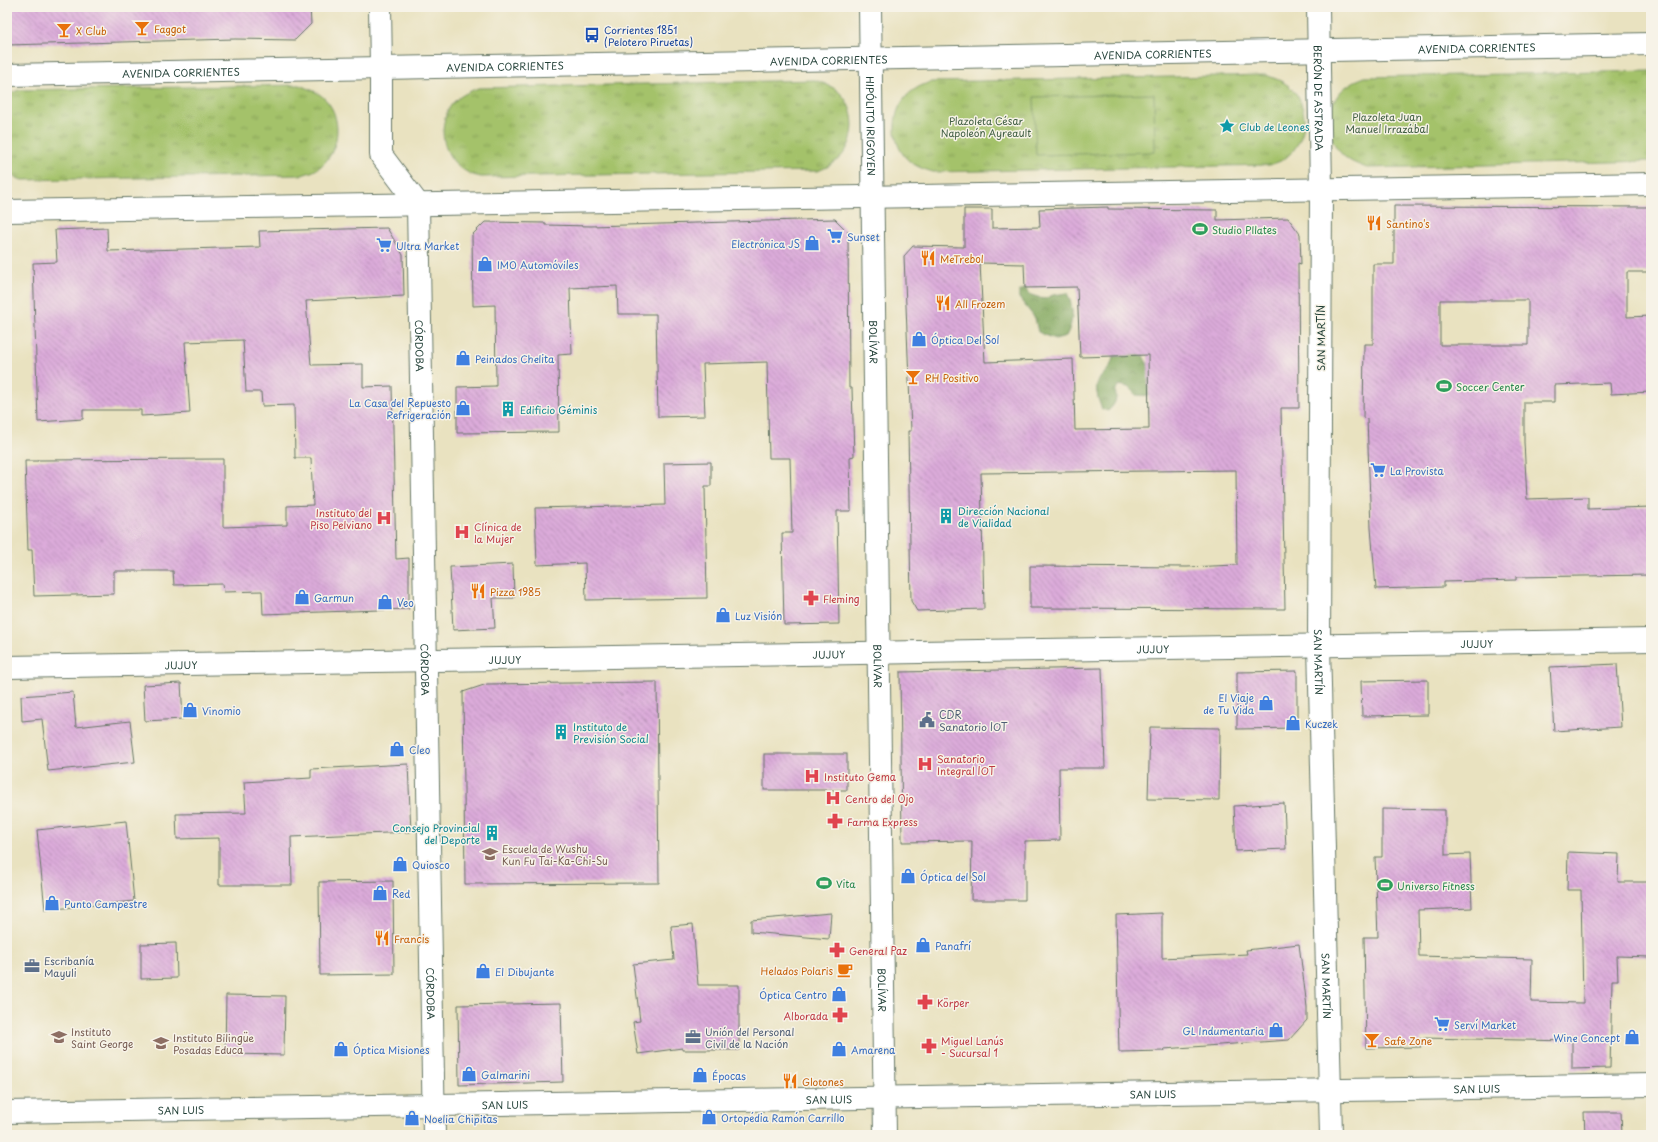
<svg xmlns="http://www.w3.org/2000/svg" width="1658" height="1142" font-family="'Playpen Sans',sans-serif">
<defs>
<pattern id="forest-crowns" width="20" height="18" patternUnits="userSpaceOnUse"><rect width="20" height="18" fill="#83a85e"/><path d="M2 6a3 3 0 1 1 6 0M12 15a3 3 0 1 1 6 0" fill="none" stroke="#6b8a4e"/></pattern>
<pattern id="park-tufts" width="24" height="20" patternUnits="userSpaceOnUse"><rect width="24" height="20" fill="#a4c26a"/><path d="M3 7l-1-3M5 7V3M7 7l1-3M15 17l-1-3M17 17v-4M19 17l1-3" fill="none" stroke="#859f58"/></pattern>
<pattern id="building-back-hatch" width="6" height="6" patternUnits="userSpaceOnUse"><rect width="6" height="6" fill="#dcabda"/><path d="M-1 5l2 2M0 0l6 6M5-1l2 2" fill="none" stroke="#b28cb2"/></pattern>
</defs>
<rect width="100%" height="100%" fill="#f7f3e8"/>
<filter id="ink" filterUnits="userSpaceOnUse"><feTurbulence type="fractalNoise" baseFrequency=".025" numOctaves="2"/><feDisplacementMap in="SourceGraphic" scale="8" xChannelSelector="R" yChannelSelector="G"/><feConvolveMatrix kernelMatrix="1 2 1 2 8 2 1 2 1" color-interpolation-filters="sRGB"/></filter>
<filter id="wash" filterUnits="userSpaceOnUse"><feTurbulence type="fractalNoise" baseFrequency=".012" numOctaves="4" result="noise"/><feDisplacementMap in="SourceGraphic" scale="16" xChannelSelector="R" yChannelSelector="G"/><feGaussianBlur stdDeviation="0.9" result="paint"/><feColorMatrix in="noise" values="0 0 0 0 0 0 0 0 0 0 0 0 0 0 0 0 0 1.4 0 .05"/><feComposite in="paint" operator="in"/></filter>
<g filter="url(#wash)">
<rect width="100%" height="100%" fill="#e9e2c0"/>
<!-- forest -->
<g fill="url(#forest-crowns)" stroke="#517249">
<path d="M1025,288L1031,295L1044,299L1053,295L1067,293C1074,307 1074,322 1066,336L1055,339L1038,332L1035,318L1019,298V292Z"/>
<path d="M1148,350L1143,356L1148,365L1154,396L1136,395L1128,387L1120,385L1115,391C1118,400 1114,405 1108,411L1102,409C1086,371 1111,380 1113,356Z"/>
</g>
<!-- park -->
<g fill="url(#park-tufts)" stroke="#62804f">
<path d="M1651,71V161L1367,168C1357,164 1347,161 1340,152C1322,132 1327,98 1350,84C1354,81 1360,79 1365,77Z"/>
<path d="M1266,75C1276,79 1286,82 1293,90C1311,110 1306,144 1284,159C1280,162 1274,163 1270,165L933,172C923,169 914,166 906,158C888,138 892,101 917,88C921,85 927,84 931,82Z"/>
<path d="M815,80C825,84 835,87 842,95C860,116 855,150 832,164C828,167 822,169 818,171L481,177C477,176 471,175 467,172C442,159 436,126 452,104C459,96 468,92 478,88Z"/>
<path d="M299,85C309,89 319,92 326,100C344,120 339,155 317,169C313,172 307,173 302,175L22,180L7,174V95L19,90Z"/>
</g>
<!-- pitch -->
<path fill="#a4c26a" stroke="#62804f" d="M1154,94L1155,152L1036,155L1034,97Z"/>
<g id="blocks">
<!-- building -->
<g fill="url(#building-back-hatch)" fill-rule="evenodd">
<path d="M7,7H310L311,24L295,40L235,39L7,45Z"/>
<path d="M1394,206L1651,207V272H1627V317L1651,316V392L1611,394L1610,383L1554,385V402H1524V442L1527,499L1588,497V509L1651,507V575L1516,577V580L1444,582V587L1376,589L1371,528L1367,419L1363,418L1364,344H1373V264H1394ZM1440,300H1528V345H1440Z"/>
<path d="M1108,207V209L1217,210V220L1288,218L1300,234L1301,264L1298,263L1299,408H1281L1285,609L1030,608V566L1187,567L1237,565L1236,470L981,473L984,609L917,611L911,601L908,431H911L904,256L913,246L964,247V209H992V228L1040,227L1039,209ZM980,263L1024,264L1025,288L1077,287L1080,357L1148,355L1149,429L1075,430L1073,359L985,362Z"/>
<path d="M835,219L848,232L849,388H852L854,456L850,457L851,511H837L839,624L784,625L782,533H792L790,458H769L767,362L703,364L705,416L658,417L656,314H618L617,286L570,288L572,354L558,355L559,432L457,433V387L496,386L495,305L473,306L472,235L485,222L545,223V225L591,226Z"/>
<path d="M107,228L108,251L260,247L259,231L387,228L403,255L404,296L306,301L311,365L363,364V387L392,386L396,559L409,558V609L263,614L262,591L224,592L223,584L174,585L173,571H114V594L34,596L32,550H28L25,461H38V460L223,459V527L287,525V506L313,505L311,458H295L294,405L262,406L261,392H246L243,340L185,342L190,413L141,416V410H83V419L38,422L33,263L57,262L55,230Z"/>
<path d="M711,462V486H705L707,598L586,600L585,563L537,565L535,508L665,505L664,463Z"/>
<path d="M513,564L514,598H493L495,628L453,630L450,567Z"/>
<path d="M1617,664L1621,727L1554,731L1550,667Z"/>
<path d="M1102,668L1105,768H1059L1060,840L1025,841V900H971L972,841L902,842L900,672Z"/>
<path d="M1297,671V728L1237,729V672Z"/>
<path d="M1428,680V715L1362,716L1361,681Z"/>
<path d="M657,682L659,883L465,884L463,692L487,684Z"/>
<path d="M181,683L183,719L145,721L143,685Z"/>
<path d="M73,692L76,727L130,721L135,762L48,771L42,719L22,721L21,696Z"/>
<path d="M1150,727L1220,728L1219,800L1148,799Z"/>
<rect x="764" y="754" width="83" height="36"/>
<path d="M408,764L411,832L291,837L292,885H219V838L177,839L176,814L246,813L244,782L311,778V769Z"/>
<path d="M1284,803L1286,849L1236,851L1234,806Z"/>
<path d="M1382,809L1445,810V855L1470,854L1472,908L1418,910L1419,956L1532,959L1531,1002L1583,1003L1581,890H1567L1568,852L1619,854L1618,882H1651V957L1617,956L1618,980H1612L1610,1068L1572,1069V1041L1421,1038V1047L1366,1048L1364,937H1378L1375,857H1382Z"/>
<path d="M126,821L134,901L45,910L37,830Z"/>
<path d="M393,881L394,974L320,975L319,882Z"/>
<path d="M831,913L829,939L751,932V920Z"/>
<path d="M1162,913V958L1247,954L1246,950L1299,944L1307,1007V1020L1289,1040L1164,1049L1165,1051L1119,1052L1116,915Z"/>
<path d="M693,924L698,985H739V1050H682V1048L638,1054L633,1022L640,1021L633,964L674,960L671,926Z"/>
<path d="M176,943L177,978L141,979V944Z"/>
<path d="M226,995L285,996L284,1055L225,1054Z"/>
<path d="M561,1003L563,1082L459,1085L458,1005Z"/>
<path d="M1584,1112H1621L1622,1135H1585Z"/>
</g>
</g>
</g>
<g filter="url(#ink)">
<use href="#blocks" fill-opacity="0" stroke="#667765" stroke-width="1"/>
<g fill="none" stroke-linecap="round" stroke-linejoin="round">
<defs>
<g id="minor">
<path id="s1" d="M870,7L885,1135"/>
<path id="s2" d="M1318,7L1321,190L1319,645L1331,1135"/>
<path id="s3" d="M381,68V155L418,204L434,1135"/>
<path id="s4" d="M7,667L1651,640"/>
<path id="s5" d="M7,1112L1651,1085"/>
</g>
<g id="primary">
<path d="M380,7L381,68"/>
<path id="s6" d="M7,75L1651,44"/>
<path d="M7,211L1651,184"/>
</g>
</defs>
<!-- minor casing -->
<use href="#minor" stroke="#667765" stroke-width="24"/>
<!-- primary casing -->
<use href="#primary" stroke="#667765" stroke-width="24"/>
<!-- minor -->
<use href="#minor" stroke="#fff" stroke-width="22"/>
<!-- primary -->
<use href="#primary" stroke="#fff" stroke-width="22"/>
</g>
</g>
<!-- icons -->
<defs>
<symbol id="bar-bare" viewBox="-9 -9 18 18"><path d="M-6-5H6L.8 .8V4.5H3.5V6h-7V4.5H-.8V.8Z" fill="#e8710a" stroke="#f7f3e8" stroke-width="2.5" paint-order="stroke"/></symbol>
<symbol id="bus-bare" viewBox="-9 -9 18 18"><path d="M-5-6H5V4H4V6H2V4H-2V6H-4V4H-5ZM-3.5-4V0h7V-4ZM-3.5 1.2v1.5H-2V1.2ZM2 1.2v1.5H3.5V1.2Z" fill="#1a4fb4" stroke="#f7f3e8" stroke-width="2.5" paint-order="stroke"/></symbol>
<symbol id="sight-bare" viewBox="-9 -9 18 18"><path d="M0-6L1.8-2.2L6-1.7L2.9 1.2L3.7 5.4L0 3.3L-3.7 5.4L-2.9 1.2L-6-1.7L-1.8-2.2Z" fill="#0f9aa8" stroke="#f7f3e8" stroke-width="2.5" paint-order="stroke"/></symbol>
<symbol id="restaurant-bare" viewBox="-9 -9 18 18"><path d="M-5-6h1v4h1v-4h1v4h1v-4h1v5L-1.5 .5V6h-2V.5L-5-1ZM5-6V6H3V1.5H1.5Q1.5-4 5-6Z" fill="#e8710a" stroke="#f7f3e8" stroke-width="2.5" paint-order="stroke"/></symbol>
<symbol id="stadium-bare" viewBox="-9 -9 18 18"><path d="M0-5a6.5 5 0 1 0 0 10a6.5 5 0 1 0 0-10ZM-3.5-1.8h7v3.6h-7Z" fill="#2e9e5b" stroke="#f7f3e8" stroke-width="2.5" paint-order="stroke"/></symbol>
<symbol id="supermarket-bare" viewBox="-9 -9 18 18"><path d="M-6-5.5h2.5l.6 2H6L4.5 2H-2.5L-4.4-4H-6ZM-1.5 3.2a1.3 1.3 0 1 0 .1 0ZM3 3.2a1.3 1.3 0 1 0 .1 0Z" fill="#3f7fe0" stroke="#f7f3e8" stroke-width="2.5" paint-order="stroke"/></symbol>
<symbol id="shop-bare" viewBox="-9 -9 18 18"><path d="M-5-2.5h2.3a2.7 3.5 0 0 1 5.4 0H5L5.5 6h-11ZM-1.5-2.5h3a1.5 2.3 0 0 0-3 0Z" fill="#3f7fe0" stroke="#f7f3e8" stroke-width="2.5" paint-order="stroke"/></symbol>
<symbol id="building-bare" viewBox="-9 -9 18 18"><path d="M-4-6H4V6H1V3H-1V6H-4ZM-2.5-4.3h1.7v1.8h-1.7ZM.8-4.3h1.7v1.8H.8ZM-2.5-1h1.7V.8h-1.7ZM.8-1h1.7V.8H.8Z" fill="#0f9aa8" stroke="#f7f3e8" stroke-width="2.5" paint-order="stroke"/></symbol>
<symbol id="hospital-bare" viewBox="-9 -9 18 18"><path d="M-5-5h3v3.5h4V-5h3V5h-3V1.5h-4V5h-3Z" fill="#e0444e" stroke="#f7f3e8" stroke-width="2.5" paint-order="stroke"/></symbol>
<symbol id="pharmacy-bare" viewBox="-9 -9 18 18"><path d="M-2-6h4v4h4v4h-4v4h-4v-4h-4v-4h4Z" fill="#e0444e" stroke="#f7f3e8" stroke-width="2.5" paint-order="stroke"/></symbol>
<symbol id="civic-bare" viewBox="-9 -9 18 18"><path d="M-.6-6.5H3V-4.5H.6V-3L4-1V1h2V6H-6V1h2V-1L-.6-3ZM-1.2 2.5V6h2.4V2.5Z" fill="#5c6f8a" stroke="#f7f3e8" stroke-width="2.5" paint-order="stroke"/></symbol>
<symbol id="school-bare" viewBox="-9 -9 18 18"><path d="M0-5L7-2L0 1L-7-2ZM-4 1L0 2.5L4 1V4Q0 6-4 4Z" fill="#8d6e63" stroke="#f7f3e8" stroke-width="2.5" paint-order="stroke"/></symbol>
<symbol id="office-bare" viewBox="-9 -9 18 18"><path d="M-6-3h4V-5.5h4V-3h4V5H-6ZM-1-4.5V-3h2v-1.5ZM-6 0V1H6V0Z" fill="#5c6f8a" stroke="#f7f3e8" stroke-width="2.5" paint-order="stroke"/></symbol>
<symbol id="cafe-bare" viewBox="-9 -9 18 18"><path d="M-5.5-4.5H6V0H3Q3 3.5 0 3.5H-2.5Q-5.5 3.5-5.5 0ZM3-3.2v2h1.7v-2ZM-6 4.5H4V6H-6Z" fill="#e8710a" stroke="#f7f3e8" stroke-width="2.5" paint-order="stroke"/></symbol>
</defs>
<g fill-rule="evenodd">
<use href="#bar-bare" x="131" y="17" width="22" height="22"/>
<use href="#bar-bare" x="53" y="19" width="22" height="22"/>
<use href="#bus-bare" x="581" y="24" width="22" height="22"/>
<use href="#sight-bare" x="1216" y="115" width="22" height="22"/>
<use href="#restaurant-bare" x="1363" y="212" width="22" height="22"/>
<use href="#stadium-bare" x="1189" y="218" width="22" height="22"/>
<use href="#supermarket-bare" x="824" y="225" width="22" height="22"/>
<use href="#shop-bare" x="801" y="232" width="22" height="22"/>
<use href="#supermarket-bare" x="373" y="234" width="22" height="22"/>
<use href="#restaurant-bare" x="917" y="247" width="22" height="22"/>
<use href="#shop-bare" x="474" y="253" width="22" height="22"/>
<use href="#restaurant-bare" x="932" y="292" width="22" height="22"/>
<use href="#shop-bare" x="908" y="328" width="22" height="22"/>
<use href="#shop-bare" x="452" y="347" width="22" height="22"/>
<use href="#bar-bare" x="902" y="366" width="22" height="22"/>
<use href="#stadium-bare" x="1433" y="375" width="22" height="22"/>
<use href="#shop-bare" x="452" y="397" width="22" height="22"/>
<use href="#building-bare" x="497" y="398" width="22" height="22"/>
<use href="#supermarket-bare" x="1367" y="459" width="22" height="22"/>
<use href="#building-bare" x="935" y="505" width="22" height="22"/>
<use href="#hospital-bare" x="373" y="507" width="22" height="22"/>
<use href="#hospital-bare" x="451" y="521" width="22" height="22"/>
<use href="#restaurant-bare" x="467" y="580" width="22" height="22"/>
<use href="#shop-bare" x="291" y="586" width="22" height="22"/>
<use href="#pharmacy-bare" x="800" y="587" width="22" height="22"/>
<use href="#shop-bare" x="374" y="591" width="22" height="22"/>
<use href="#shop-bare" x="712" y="604" width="22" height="22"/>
<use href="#shop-bare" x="1255" y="692" width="22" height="22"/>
<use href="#shop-bare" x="179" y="699" width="22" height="22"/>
<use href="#civic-bare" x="916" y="709" width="22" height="22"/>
<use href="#shop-bare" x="1282" y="712" width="22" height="22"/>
<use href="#building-bare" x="550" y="721" width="22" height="22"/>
<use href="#shop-bare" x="386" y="738" width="22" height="22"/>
<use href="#hospital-bare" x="914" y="753" width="22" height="22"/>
<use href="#hospital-bare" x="801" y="765" width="22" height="22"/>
<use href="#hospital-bare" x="822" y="787" width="22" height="22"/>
<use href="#pharmacy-bare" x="824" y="810" width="22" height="22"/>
<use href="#building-bare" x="481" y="822" width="22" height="22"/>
<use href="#school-bare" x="479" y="843" width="22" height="22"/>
<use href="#shop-bare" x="389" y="853" width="22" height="22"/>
<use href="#shop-bare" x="897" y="865" width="22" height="22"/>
<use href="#stadium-bare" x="813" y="872" width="22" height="22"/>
<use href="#stadium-bare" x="1374" y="874" width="22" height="22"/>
<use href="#shop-bare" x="369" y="882" width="22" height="22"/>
<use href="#shop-bare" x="41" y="892" width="22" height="22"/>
<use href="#restaurant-bare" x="371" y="927" width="22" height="22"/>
<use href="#shop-bare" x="912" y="934" width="22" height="22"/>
<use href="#pharmacy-bare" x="826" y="939" width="22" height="22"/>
<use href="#office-bare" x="21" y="955" width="22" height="22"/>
<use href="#cafe-bare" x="834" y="959" width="22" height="22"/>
<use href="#shop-bare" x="472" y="960" width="22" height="22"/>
<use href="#shop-bare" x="828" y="983" width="22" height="22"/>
<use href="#pharmacy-bare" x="914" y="991" width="22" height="22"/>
<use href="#pharmacy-bare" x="829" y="1004" width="22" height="22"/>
<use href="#supermarket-bare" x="1431" y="1013" width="22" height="22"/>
<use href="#shop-bare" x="1265" y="1019" width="22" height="22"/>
<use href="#school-bare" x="48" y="1026" width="22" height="22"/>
<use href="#office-bare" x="682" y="1026" width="22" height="22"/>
<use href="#shop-bare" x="1621" y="1026" width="22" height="22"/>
<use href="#bar-bare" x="1361" y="1029" width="22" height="22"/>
<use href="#school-bare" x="150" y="1032" width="22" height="22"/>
<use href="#pharmacy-bare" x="918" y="1035" width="22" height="22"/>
<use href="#shop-bare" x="330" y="1038" width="22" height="22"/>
<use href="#shop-bare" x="828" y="1038" width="22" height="22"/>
<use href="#shop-bare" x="458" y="1063" width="22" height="22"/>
<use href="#shop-bare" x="689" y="1064" width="22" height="22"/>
<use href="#restaurant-bare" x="779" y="1070" width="22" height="22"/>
<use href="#shop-bare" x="698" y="1106" width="22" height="22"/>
<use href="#shop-bare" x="401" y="1107" width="22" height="22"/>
</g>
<g text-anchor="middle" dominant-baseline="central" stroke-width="3" stroke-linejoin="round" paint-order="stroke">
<!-- food labels -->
<g font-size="10" fill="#c56008" stroke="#f7f3e8" text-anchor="start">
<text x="154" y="28">Faggot</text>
<text x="76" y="30">X Club</text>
<text x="1386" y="223">Santino's</text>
<text x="940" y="258">MeTrebol</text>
<text x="955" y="303">All Frozem</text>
<text x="925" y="377">RH Positivo</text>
<text x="490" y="591">Pizza 1985</text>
<text x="394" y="938">Francis</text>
<text x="833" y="970" text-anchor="end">Helados Polaris</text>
<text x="1384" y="1040">Safe Zone</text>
<text x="802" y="1081">Glotones</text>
</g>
<!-- transit labels -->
<g font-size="10" fill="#164399" stroke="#f7f3e8" text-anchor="start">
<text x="604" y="29">Corrientes 1851<tspan x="604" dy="12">(Pelotero Piruetas)</tspan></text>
</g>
<!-- street labels -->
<g font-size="10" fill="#1f3d34" stroke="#f7f3e8">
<text stroke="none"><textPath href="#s6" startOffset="1470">AVENIDA CORRIENTES</textPath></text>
<text stroke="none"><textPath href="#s6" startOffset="1146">AVENIDA CORRIENTES</textPath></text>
<text stroke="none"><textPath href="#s6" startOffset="822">AVENIDA CORRIENTES</textPath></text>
<text stroke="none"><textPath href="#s6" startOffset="498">AVENIDA CORRIENTES</textPath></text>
<text stroke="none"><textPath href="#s6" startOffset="174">AVENIDA CORRIENTES</textPath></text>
<text stroke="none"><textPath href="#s2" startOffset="91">BERÓN DE ASTRADA</textPath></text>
<text stroke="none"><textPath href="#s1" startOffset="119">HIPÓLITO IRIGOYEN</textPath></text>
<text transform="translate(1320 338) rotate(-90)">SAN MARTÍN</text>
<text stroke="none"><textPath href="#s1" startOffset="335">BOLÍVAR</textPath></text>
<text stroke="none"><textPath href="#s3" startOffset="290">CÓRDOBA</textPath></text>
<text stroke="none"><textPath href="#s4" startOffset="1470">JUJUY</textPath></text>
<text stroke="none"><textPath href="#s4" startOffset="1146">JUJUY</textPath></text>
<text stroke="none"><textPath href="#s4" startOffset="822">JUJUY</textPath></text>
<text stroke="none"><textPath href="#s4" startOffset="498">JUJUY</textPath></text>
<text stroke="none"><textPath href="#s2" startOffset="655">SAN MARTÍN</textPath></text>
<text stroke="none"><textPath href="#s4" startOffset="174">JUJUY</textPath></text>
<text stroke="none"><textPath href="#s1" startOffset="659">BOLÍVAR</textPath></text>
<text stroke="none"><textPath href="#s3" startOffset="614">CÓRDOBA</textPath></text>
<text stroke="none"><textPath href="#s2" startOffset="979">SAN MARTÍN</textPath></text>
<text stroke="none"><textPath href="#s1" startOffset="983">BOLÍVAR</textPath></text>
<text stroke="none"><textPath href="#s3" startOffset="938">CÓRDOBA</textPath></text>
<text stroke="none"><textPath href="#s5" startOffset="1470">SAN LUIS</textPath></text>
<text stroke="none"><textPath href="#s5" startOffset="1146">SAN LUIS</textPath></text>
<text stroke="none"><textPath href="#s5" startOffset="822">SAN LUIS</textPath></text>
<text stroke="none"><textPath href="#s5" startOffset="498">SAN LUIS</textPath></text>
<text stroke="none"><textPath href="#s5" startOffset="174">SAN LUIS</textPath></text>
</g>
<!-- park labels -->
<g font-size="10" fill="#405e42" stroke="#f7f3e8">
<text x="1387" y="116">Plazoleta Juan<tspan x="1387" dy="12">Manuel Irrazábal</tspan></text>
<text x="986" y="120">Plazoleta César<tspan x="986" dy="12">Napoleón Ayreault</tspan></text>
</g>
<!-- culture labels -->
<g font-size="10" fill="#0d838f" stroke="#f7f3e8" text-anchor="start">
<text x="1239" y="126">Club de Leones</text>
<text x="520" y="409">Edificio Géminis</text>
<text x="958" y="510">Dirección Nacional<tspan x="958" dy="12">de Vialidad</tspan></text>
<text x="573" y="726">Instituto de<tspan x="573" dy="12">Previsión Social</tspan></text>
<text x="480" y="827" text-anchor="end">Consejo Provincial<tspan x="480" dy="12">del Deporte</tspan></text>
</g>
<!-- leisure labels -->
<g font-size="10" fill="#27864d" stroke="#f7f3e8" text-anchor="start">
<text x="1212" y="229">Studio PIlates</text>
<text x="1456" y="386">Soccer Center</text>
<text x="836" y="883">Vita</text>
<text x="1397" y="885">Universo Fitness</text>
</g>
<!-- shop labels -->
<g font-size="10" fill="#366cbe" stroke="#f7f3e8" text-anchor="start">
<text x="847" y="236">Sunset</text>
<text x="800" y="243" text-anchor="end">Electrónica JS</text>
<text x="396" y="245">Ultra Market</text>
<text x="497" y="264">IMO Automóviles</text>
<text x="931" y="339">Óptica Del Sol</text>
<text x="475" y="358">Peinados Chelita</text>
<text x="451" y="402" text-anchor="end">La Casa del Repuesto<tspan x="451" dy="12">Refrigeración</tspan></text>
<text x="1390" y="470">La Provista</text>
<text x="314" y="597">Garmun</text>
<text x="397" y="602">Veo</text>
<text x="735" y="615">Luz Visión</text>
<text x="1254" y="697" text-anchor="end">El Viaje<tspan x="1254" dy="12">de Tu Vida</tspan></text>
<text x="202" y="710">Vinomio</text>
<text x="1305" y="723">Kuczek</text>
<text x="409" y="749">Cleo</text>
<text x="412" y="864">Quiosco</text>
<text x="920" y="876">Óptica del Sol</text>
<text x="392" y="893">Red</text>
<text x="64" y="903">Punto Campestre</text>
<text x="935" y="945">Panafrí</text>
<text x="495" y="971">El Dibujante</text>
<text x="827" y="994" text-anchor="end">Óptica Centro</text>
<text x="1454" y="1024">Serví Market</text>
<text x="1264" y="1030" text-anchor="end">GL Indumentaria</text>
<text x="1620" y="1037" text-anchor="end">Wine Concept</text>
<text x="353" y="1049">Óptica Misiones</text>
<text x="851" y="1049">Amarena</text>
<text x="481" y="1074">Galmarini</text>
<text x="712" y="1075">Épocas</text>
<text x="721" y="1117">Ortopédia Ramón Carrillo</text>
<text x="424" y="1118">Noelia Chipitas</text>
</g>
<!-- health labels -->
<g font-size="10" fill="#be3a42" stroke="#f7f3e8" text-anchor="start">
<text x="372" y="512" text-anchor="end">Instituto del<tspan x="372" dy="12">Piso Pelviano</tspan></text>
<text x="474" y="526">Clínica de<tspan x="474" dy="12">la Mujer</tspan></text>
<text x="823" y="598">Fleming</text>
<text x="937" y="758">Sanatorio<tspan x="937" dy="12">Integral IOT</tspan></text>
<text x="824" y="776">Instituto Gema</text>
<text x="845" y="798">Centro del Ojo</text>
<text x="847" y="821">Farma Express</text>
<text x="849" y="950">General Paz</text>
<text x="937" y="1002">Körper</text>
<text x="828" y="1015" text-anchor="end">Alborada</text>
<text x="941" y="1040">Miguel Lanús<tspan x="941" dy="12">- Sucursal 1</tspan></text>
</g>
<!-- service labels -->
<g font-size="10" fill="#4e5e75" stroke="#f7f3e8" text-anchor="start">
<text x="939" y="714">CDR<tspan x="939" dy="12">Sanatorio IOT</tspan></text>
<text x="44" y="960">Escribanía<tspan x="44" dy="12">Mayuli</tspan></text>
<text x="705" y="1031">Unión del Personal<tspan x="705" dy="12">Civil de la Nación</tspan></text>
</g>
<!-- education labels -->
<g font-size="10" fill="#785e54" stroke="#f7f3e8" text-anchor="start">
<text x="502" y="848">Escuela de Wushu<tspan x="502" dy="12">Kun Fu Tai-Ka-Chi-Su</tspan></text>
<text x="71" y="1031">Instituto<tspan x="71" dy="12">Saint George</tspan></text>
<text x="173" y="1037">Instituto Bilingüe<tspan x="173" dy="12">Posadas Educa</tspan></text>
</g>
</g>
<!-- margin -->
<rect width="1658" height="1142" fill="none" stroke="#f7f3e8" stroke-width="24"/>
</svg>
